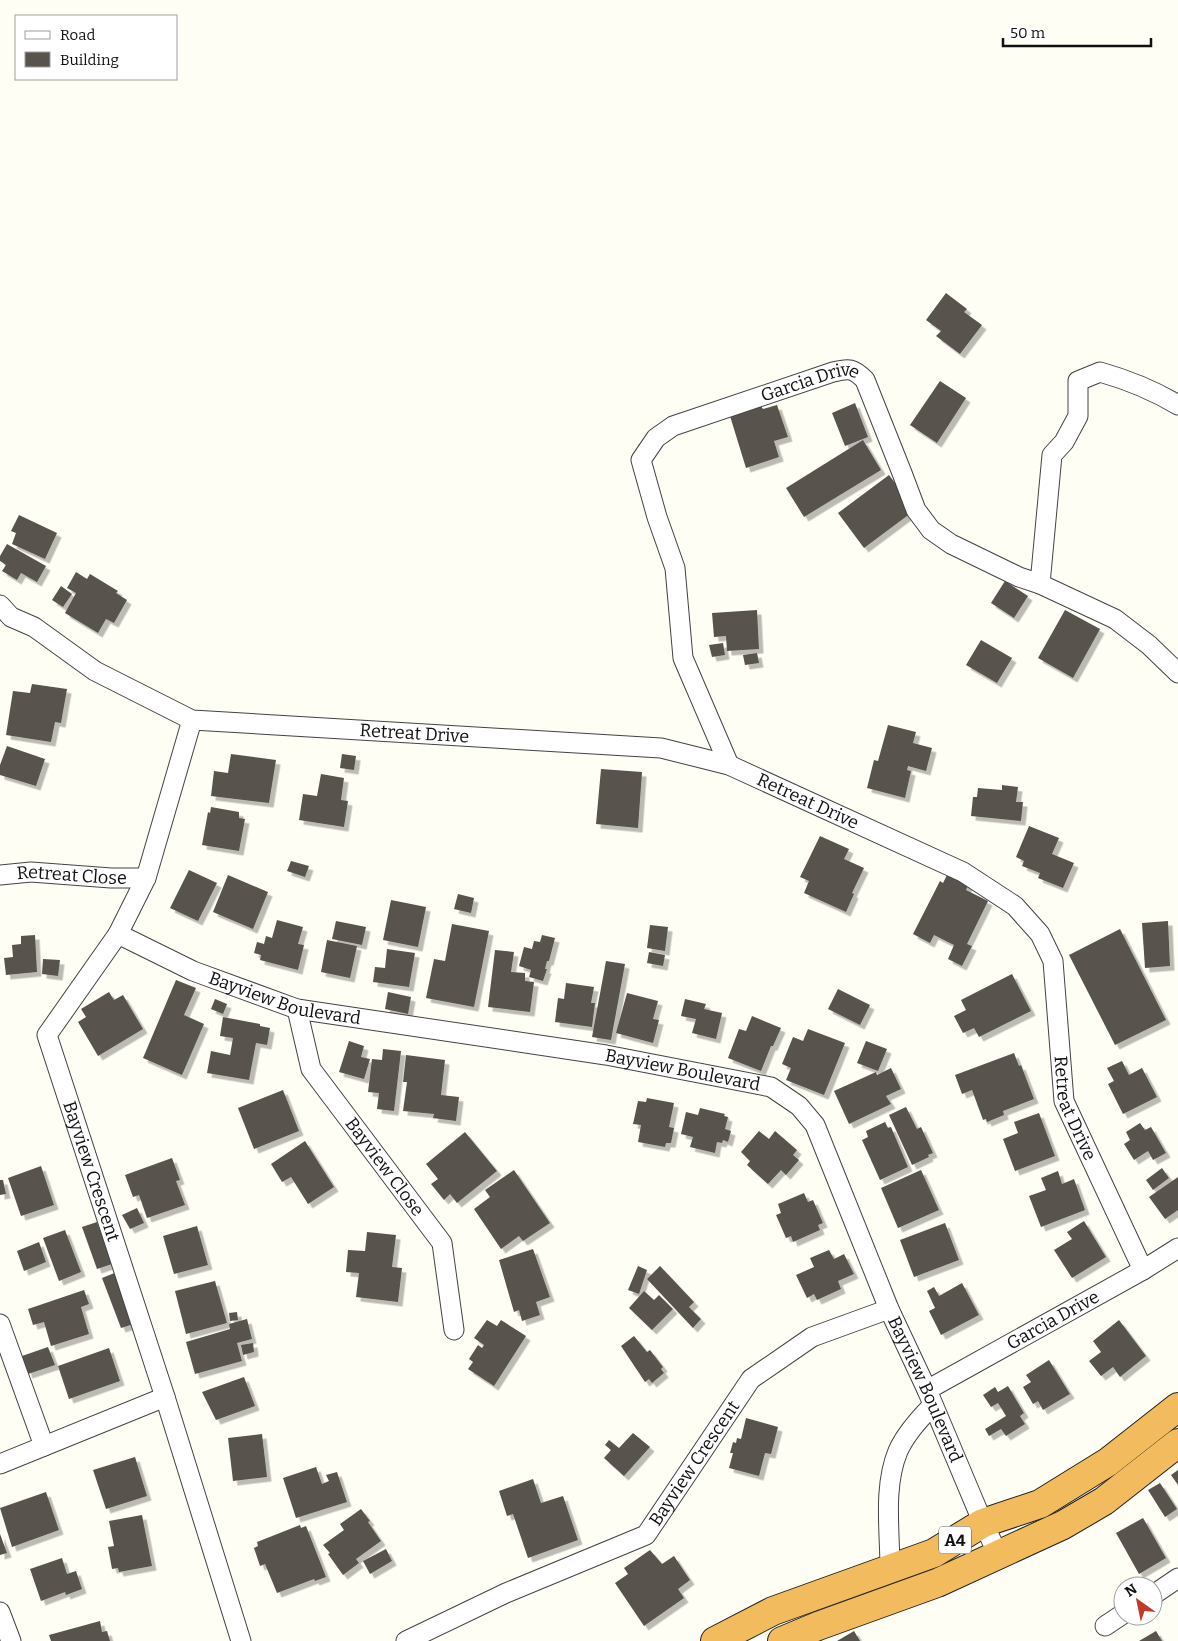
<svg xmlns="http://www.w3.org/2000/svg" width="1178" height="1641" font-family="Bitter,serif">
<defs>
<filter id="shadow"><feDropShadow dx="4.5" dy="4.5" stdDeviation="0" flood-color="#0004"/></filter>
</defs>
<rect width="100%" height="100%" fill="#fffef4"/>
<!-- building -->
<g fill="#59534d" filter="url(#shadow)">
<path d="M946,293L967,309L964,312L982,325L960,354L936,336L941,331L926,320Z"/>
<path d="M940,381L966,398L937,443L910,425Z"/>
<path d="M855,403L868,437L845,446L832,413Z"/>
<path d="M777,405L788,437L774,441L779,457L746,468L730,416L761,406L763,409Z"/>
<path d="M863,440L881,470L804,517L786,488Z"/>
<path d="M889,475L915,510L864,548L838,513Z"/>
<path d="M19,515L57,533L45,559L12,544L16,533L11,531Z"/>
<path d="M7,544L46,566L37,582L21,573L17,580L2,571L6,565L0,561V556Z"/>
<path d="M76,572L87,579L90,574L118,591L116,593L127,600L114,623L106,619L98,633L65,613L76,593L67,588Z"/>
<path d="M1005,581L1028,596L1014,618L991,603Z"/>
<path d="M61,586L72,594L63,607L52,600Z"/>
<path d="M757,610L759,649L727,651L726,636L714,637L712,613Z"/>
<path d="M1065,610L1100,629L1073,678L1038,658Z"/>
<path d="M981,640L1012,658L997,683L966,665Z"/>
<path d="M723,643L725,655L712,657L709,645Z"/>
<path d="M757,653L759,663L745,665L743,655Z"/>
<path d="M32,684L67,689L61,723L55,722L51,742L6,735L13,691L30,693Z"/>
<path d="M888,725L916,732L913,743L932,748L926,771L908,766L907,770L911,771L905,798L867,788L874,760L878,761Z"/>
<path d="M7,746L45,759L36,786L0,775V765Z"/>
<path d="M231,754L276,760L269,803L211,796L214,771L228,773Z"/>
<path d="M342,754L356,756L354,770L340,768Z"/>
<path d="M601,769L642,772L638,828L596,824Z"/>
<path d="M321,774L344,778L341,800L348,801L344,827L299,820L303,794L317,796Z"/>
<path d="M1002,785L1018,787L1016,802H1023L1021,821L971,816L973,797H977L978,788L1002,790Z"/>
<path d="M211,807L239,812V818L245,819L239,851L202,845L208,812L210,813Z"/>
<path d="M1029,826L1059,838L1052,854L1074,863L1063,888L1038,878L1040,873L1022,866L1024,861L1016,857Z"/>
<path d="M820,836L849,849L844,859L864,868L852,893L854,894L846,912L804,893L809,881L800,877Z"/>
<path d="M291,861L309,866L305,877L287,871Z"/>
<path d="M950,869L971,879L966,890L988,901L967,944L972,946L962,966L948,959L954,945L934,935L930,943L913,934L940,881L943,883Z"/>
<path d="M189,870L217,883L198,921L170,908Z"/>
<path d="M228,875L268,892L253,929L213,912Z"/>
<path d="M458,894L474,898L471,913L454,909Z"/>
<path d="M391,900L426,907L418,947L383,940Z"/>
<path d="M277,920L303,927L298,944L304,945L298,970L260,960L261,955L254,953L257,942L264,944L266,936L272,938Z"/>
<path d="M336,921L366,927L362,945L332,939Z"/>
<path d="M1168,921L1170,966L1145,968L1142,923Z"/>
<path d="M452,924L489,931L474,1007L426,998L434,959L445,961Z"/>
<path d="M650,925L668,927L665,951L647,948Z"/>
<path d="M1120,929L1166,1020L1115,1045L1069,955Z"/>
<path d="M35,935L37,972L6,975L4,958L13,957L12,945L21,944V936Z"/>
<path d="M542,935L555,938L549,961H547L545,969H547L543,981L529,977L531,970L519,966L524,947L532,949L534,941L540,942Z"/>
<path d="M327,940L357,946L350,978L321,972Z"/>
<path d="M387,949L415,953L409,987L373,982L375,967L385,968Z"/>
<path d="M495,950L514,952L511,972L525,973V981L534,982L530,1012L488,1007Z"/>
<path d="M649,952L665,955L663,966L647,963Z"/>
<path d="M43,959L60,960L58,976L42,974Z"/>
<path d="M606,961L625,964L611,1040L592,1037Z"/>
<path d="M1012,974L1031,1011L979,1037L974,1028L963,1033L954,1016L966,1010L961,1000Z"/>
<path d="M176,980L196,988L184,1015L204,1024L182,1075L143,1058Z"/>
<path d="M566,983L594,987L591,1003H595L592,1027L555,1022L558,998L564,999Z"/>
<path d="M838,989L870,1005L860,1025L828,1009Z"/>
<path d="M109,992L114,1000L123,995L143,1029L98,1056L78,1022L86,1017L81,1009Z"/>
<path d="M388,992L411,997L408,1014L385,1009Z"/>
<path d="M627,993L658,1001L653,1019L659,1020L653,1043L616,1033Z"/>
<path d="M215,999L227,1004L223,1014L211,1009Z"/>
<path d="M685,999L706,1004L704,1009L722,1013L716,1039L692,1033L696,1019L681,1016Z"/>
<path d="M752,1016L781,1028L773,1046H771L761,1071L728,1058L739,1029L746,1031Z"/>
<path d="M223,1017L260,1024V1026L270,1028L267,1045L256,1043L249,1080L207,1073L211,1051L230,1055L233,1038L220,1036Z"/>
<path d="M808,1029L845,1043L824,1095L786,1080L791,1068L782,1064L793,1037L803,1041Z"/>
<path d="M349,1041L364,1046L361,1057L370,1059L364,1079L339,1072Z"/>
<path d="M866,1041L887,1049L878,1071L857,1063Z"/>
<path d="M383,1049L401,1051L394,1111L377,1109L379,1093L368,1092L372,1059L382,1060Z"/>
<path d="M1014,1053L1019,1066L1021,1065L1034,1099L1003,1111L1004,1115L987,1122L986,1119L983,1120L972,1090L962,1094L955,1075Z"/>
<path d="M406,1055L445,1060L441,1095L459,1097L456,1121L433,1118L434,1114L403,1111L407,1082H403Z"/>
<path d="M1122,1061L1129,1075L1142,1068L1157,1097L1123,1114L1108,1084L1114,1081L1107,1068Z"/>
<path d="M891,1068L901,1089L886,1096L891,1104L849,1124L834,1091L876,1072L877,1075Z"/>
<path d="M283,1090L299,1131L254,1149L238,1108Z"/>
<path d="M647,1098L674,1103L669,1127L674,1128L671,1143H666L665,1147L638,1142L641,1125L633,1124L638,1101L646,1102Z"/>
<path d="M906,1107L917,1129L921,1127L933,1153L928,1155L929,1157L912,1165L889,1115Z"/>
<path d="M700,1108L725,1114L724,1116L728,1117L725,1129L731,1131L728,1142L723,1140L722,1143L717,1142L715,1153L690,1147L693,1137L681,1134L686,1112L698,1115Z"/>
<path d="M1039,1113L1055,1156L1015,1171L1003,1139L1018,1133L1014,1122Z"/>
<path d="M885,1122L888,1128L891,1127L908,1167L880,1180L862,1140L868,1137L866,1131Z"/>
<path d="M1140,1123L1145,1130L1151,1127L1166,1153L1153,1160L1148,1151L1134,1160L1124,1144L1130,1140L1126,1132Z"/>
<path d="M759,1131L769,1139L775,1131L797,1150L793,1155L799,1160L786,1175L781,1170L768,1184L747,1165L750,1161L741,1152Z"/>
<path d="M465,1132L497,1171L457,1203L450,1194L444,1200L431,1184L438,1179L426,1164Z"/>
<path d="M305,1141L334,1187L308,1204L291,1177L282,1182L271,1164Z"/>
<path d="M172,1158L180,1180L176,1181L185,1205L147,1218L139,1195L133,1197L125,1175Z"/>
<path d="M41,1166L54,1205L21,1216L8,1178Z"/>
<path d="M1162,1168L1169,1178L1153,1190L1146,1180Z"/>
<path d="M514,1170L550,1223L523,1241L519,1236L501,1249L474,1209L490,1197L485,1190Z"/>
<path d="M921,1170L939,1210L898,1228L881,1188Z"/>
<path d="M1058,1171L1062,1184L1074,1179L1085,1210L1041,1227L1029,1196L1046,1190L1041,1178Z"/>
<path d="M1178,1177V1210L1165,1219L1149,1197Z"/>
<path d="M0,1180H3L6,1194L0,1195Z"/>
<path d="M804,1193L808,1202L813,1200L823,1223L818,1225L820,1230L793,1242L791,1236L786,1238L776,1215L781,1213L778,1204Z"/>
<path d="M137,1208L144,1223L130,1229L122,1215Z"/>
<path d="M1084,1221L1106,1257L1072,1278L1054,1250L1072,1239L1067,1232Z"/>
<path d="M97,1222L112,1264L97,1269L82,1227Z"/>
<path d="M945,1223L959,1260L914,1277L900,1240Z"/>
<path d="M197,1226L208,1265L174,1274L163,1236Z"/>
<path d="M65,1230L81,1272L59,1281L43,1238Z"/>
<path d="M367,1232L396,1235L392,1267L402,1268L398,1302L356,1297L359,1273L346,1272L348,1250L365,1251Z"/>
<path d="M39,1242L46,1262L24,1271L17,1251Z"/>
<path d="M533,1249L550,1297L536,1302L540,1315L522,1321L519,1310L514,1312L499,1260Z"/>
<path d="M829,1250L834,1259L844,1254L854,1274L838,1281L841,1289L817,1300L814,1294L807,1298L796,1275L814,1267L810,1258Z"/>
<path d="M638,1266L647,1270L639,1294L628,1290Z"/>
<path d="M660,1266L694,1302L689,1307L701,1319L693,1328L647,1279Z"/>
<path d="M117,1272L137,1323L121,1328L102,1278Z"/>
<path d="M215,1281L227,1323L186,1334L175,1291Z"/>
<path d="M962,1283L979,1315L941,1335L929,1311L935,1308L927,1291L934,1287L939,1296Z"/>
<path d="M84,1290L89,1304L81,1307L89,1334L51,1346L44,1322L33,1325L28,1309Z"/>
<path d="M644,1291L654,1300L659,1295L673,1309L652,1330L629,1308Z"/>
<path d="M237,1312L238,1320L230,1321L229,1313Z"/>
<path d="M247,1319L252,1339L237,1343L242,1361L195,1374L186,1342L230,1329L229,1324Z"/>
<path d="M487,1320L497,1326L501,1320L526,1336L494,1386L468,1369L473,1362L469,1359L478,1345L482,1348L484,1345L474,1338Z"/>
<path d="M1119,1320L1146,1356L1120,1377L1113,1367L1101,1376L1089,1361L1101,1352L1093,1341Z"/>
<path d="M634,1336L647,1352L650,1350L663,1367L661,1369L664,1373L652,1383L649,1379L645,1382L621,1346Z"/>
<path d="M253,1343L254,1352L243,1355L241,1345Z"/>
<path d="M48,1347L55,1365L28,1374L22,1356Z"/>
<path d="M109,1348L120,1381L69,1399L58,1366Z"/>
<path d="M1049,1360L1070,1394L1043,1410L1038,1401L1033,1404L1023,1387L1031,1382L1026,1375Z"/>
<path d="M244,1377L255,1406L216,1420L202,1392Z"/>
<path d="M1008,1386L1024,1413L1020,1416L1025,1424L1006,1436L1001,1429L989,1436L985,1429L1006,1416L998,1403L991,1407L983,1395L995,1387L998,1392Z"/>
<path d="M746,1418L778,1427L771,1454L765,1453L759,1476L729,1468L733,1453H730L733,1442L736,1443L737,1438L741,1439Z"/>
<path d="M633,1433L650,1447L624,1476L604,1458L611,1450L605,1445L609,1440L619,1448Z"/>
<path d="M262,1434L267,1477L233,1481L228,1438Z"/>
<path d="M135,1457L147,1496L106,1509L93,1470Z"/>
<path d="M316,1467L322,1484L329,1481L326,1475L337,1472L347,1502L296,1518L283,1478Z"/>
<path d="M1178,1470V1485L1171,1475Z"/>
<path d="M533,1479L541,1503L563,1496L578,1540L528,1558L513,1514L507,1516L499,1491Z"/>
<path d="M1160,1483L1177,1509L1165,1517L1148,1490Z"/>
<path d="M46,1492L59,1530L12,1547L0,1508Z"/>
<path d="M361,1509L370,1521L368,1522L381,1541L356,1559L359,1563L343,1575L328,1554L330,1553L323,1545L344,1530L340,1524Z"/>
<path d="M142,1515L152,1566L119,1572L118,1568L112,1569L108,1547L114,1546L109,1521Z"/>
<path d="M1143,1518L1166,1558L1139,1574L1116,1533Z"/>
<path d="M300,1525L301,1528L306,1526L326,1577L315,1581L314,1579L277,1593L265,1564L260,1566L254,1548L258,1546L257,1542Z"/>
<path d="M0,1534L7,1553L0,1555Z"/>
<path d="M386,1549L392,1561L370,1574L363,1561Z"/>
<path d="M650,1550L662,1564L674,1556L690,1580L678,1589L684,1598L644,1626L615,1583L628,1574L624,1568Z"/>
<path d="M62,1558L67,1574L76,1571L82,1589L66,1595L65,1592L41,1601L30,1569Z"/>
<path d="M100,1621L102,1632L107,1631L110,1641H51L49,1635Z"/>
<path d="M854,1631L860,1641H837Z"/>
<path d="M1156,1631L1162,1641H1139Z"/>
</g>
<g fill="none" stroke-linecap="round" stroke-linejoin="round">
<defs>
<g id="minor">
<path d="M1040,584L1052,455L1064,442L1078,416V381L1100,372C1128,380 1153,390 1178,405"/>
<path id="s1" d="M0,605L11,617L34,627L95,671L192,720L661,748L729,765L963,872L1015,906L1040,934L1053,961L1064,1101L1143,1270"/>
<path id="s2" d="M192,720L146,878L118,934L47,1035L165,1397L241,1641"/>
<path id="s3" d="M729,765L683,658L675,568L657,517L641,460L656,438L673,426L833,372C849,368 853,368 865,380L902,473L916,510L931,530L951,544L1019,577L1040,584L1115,619L1149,645L1178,673"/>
<path id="s4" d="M0,875L31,872L111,878H146"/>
<path id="s5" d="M118,934L193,971L297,1009L606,1055L771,1087L799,1106L815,1125L889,1309L927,1390L983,1523L998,1554"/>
<path id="s6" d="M297,1009L311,1069L442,1243L454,1330"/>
<path d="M0,1324L44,1446"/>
<path id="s7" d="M927,1390L1143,1270L1178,1248"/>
<path d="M0,1464L165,1397"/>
<path d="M890,1569C890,1531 883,1487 898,1451C906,1433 920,1418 933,1405"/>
<path d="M1153,1595L1178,1578"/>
<path d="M0,1612L11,1641"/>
<path d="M1105,1626L1123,1614"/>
<path id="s8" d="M406,1641L506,1593L646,1535L751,1379L812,1337L889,1309"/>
</g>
<g id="highway">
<path d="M715,1641L773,1611L934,1553L983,1523L1040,1504L1108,1462L1178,1407"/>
<path d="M782,1641L818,1626L937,1583L1063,1525L1104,1501L1178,1443"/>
</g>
</defs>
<!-- minor casing -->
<use href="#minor" stroke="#434343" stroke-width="21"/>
<!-- highway casing -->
<use href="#highway" stroke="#212121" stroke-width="30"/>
<!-- minor -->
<use href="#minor" stroke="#fff" stroke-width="19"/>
<!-- highway -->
<use href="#highway" stroke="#f2bb5e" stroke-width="28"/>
</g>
<g text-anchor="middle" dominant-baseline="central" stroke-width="5" stroke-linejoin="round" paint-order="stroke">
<!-- shield labels -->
<rect fill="#fff" stroke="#585858" stroke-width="1" x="939" y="1526.5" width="32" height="27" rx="4"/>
<g font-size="16" font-weight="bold" fill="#101010">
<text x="955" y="1540">A4</text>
</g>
<!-- street labels -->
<g font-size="18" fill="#101010" stroke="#fff">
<text stroke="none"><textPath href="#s3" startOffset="512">Garcia Drive</textPath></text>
<text stroke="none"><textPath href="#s1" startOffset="448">Retreat Drive</textPath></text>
<text stroke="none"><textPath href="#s1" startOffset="852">Retreat Drive</textPath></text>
<text stroke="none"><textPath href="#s4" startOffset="72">Retreat Close</textPath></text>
<text stroke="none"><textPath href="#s5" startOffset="180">Bayview Boulevard</textPath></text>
<text stroke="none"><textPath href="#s5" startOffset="585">Bayview Boulevard</textPath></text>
<text stroke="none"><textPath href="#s1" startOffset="1302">Retreat Drive</textPath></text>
<text stroke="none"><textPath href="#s6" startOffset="184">Bayview Close</textPath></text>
<text stroke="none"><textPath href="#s2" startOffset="494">Bayview Crescent</textPath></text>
<text stroke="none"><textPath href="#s7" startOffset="144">Garcia Drive</textPath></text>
<text stroke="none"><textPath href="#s5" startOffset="1020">Bayview Boulevard</textPath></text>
<text stroke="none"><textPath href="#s8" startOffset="349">Bayview Crescent</textPath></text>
</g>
</g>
<!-- legend -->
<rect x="15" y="15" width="162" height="65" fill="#ffffff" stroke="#9f9f9f"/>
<rect x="25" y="31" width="25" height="8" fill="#ffffff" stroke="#9f9f9f"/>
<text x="60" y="40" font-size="15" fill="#101010">Road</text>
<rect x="25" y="52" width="25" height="15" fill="#59534d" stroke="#9f9f9f"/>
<text x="60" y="65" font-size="15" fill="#101010">Building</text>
<!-- north arrow -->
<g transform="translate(1138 1601) rotate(327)"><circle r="24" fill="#ffffff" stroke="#9f9f9f"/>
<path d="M0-4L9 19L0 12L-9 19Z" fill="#c03b29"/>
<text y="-8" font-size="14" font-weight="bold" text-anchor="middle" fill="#101010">N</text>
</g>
<!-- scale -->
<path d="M1003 38v8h148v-8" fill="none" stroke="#101010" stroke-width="2.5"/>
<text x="1010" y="38" font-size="15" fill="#101010" stroke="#ffffff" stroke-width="4" paint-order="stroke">50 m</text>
</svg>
